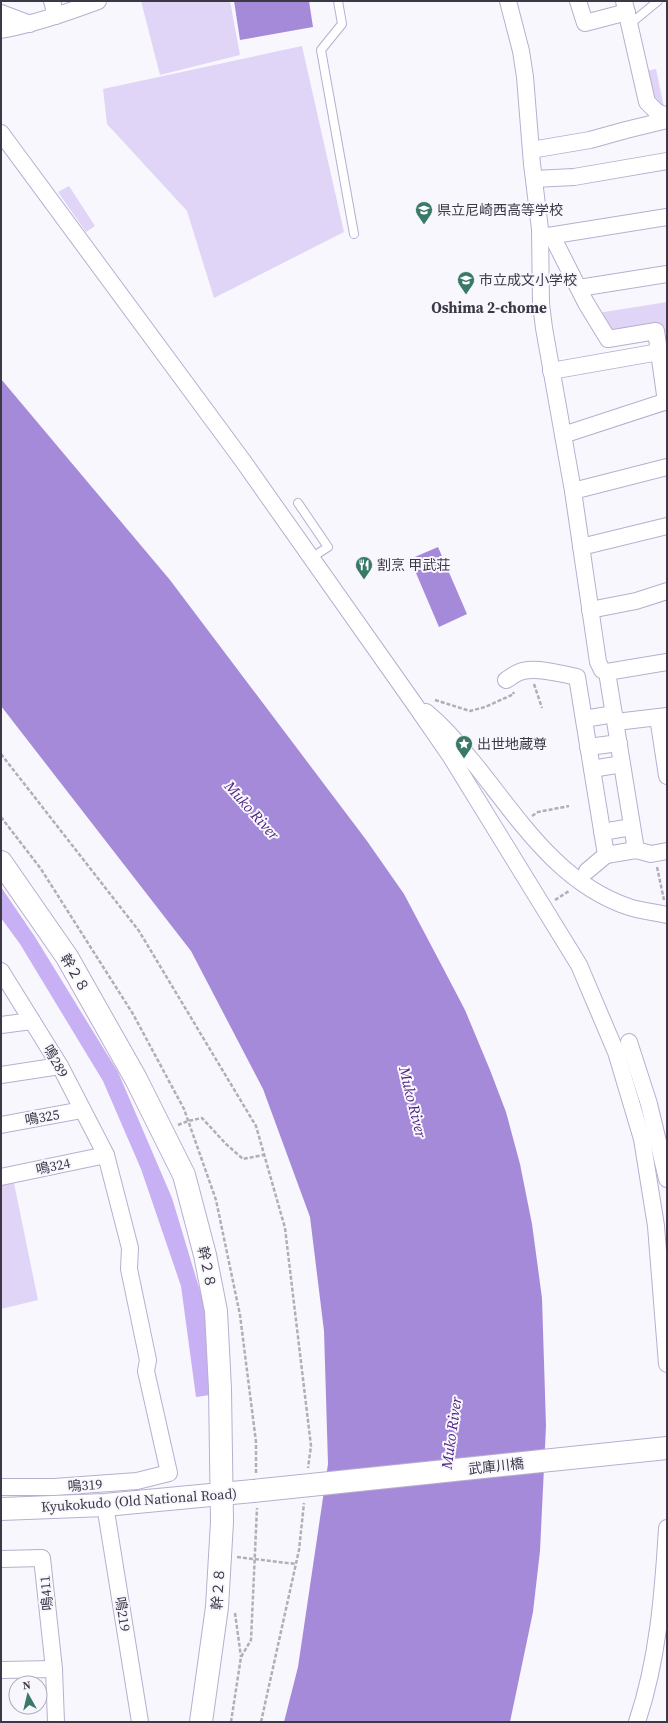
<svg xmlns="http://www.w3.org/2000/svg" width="668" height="1723" font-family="'Source Serif 4','Noto Sans JP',serif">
<rect width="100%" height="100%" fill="#f9f7fe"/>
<!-- green -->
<g fill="#e0d5f7">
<path d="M141,1H230L240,55L160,75Z"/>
<path d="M302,46L344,232L214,298L187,211L107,124L103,89Z"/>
<path d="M656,69L665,112L652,101L646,71Z"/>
<path d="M69,186L95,226L86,232L58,192Z"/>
<path d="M667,302V372L659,326L610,335L598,313Z"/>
<path d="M14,1183L38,1300L1,1309V1185Z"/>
</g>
<!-- forest -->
<path fill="#c7b0f3" d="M1,887L35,937L118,1072L172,1198L207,1314L210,1395L196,1397L181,1286L141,1169L103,1081L20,944L1,918Z"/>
<!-- water -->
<g fill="#a68ada">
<path d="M234,1H309L313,27L240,40Z"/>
<path d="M1,379L170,580L367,841L404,894L442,966L465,1010L490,1070L506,1112L520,1164L532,1224L542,1298L546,1426L540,1551L533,1612L510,1722H284L298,1667L328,1464L324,1331L310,1217L263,1089L191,951L1,706Z"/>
<path d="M438,547L467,614L439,627L410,559Z"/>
</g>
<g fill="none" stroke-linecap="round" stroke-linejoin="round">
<defs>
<g id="lane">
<path d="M338,1L342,24L321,50L354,234"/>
<path d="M630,24L658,1"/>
<path d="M298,503L328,547L311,558"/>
</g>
<g id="street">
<path d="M52,1L56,16"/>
<path d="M508,1L521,51L525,77L532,164L540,229L541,304L544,328L573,491L598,662L602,670L607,672L667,662"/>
<path d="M578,1L585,23L627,12"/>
<path d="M624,1L647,102L657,112L667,116"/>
<path d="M1,13L30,24"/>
<path d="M1,30C34,24 66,13 98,1"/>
<path d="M1,133L243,461L413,702L451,757L579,965L616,1052L642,1139L656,1226L667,1364"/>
<path d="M531,150L590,140L626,130L667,120"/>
<path d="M534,179L574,177L667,161"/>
<path d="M552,236L586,303L608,339L656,331L659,352"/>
<path d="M542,237L667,217"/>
<path d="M579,288L667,274"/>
<path d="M551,371L659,352L666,402"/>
<path d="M563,435L667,401"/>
<path d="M573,491L667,467"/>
<path d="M581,547L667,526"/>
<path d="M590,610L636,601L667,591"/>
<path d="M607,672L636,850"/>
<path d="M506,680C511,677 517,672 523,671C538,667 562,674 577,677L606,855L636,850L651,854L667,851"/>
<path d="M426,712C447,729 460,747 477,767C520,821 560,884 629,907C641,911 654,912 667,915"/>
<path d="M658,717L667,776"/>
<path d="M584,719L614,714"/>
<path d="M616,722L667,716"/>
<path d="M588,747L619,743"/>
<path d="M592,769L622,764"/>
<path d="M602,832L632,827"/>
<path d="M587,871L606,855"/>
<path d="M1,971L60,1066L106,1155L130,1248L129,1269L148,1360L146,1371L169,1473L137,1481L54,1487H1"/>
<path d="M1,1025L32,1021"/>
<path d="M629,1042L649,1104L667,1179"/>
<path d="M1,1075L60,1066"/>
<path d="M1,1125L82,1110"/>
<path d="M1,1177L106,1155"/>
<path d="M105,1505L140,1722"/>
<path d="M1,1559L42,1558L54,1669L56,1722"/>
<path d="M1,1670L54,1669"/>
<path d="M637,1722C658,1660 663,1594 667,1528"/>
</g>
<g id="secondary">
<path d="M1,862L67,957L136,1079L184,1175L205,1255L216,1311L220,1389L222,1522L217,1607L201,1722"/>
<path d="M1,1509L105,1505L253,1491"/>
</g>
</defs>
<!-- lane casing -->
<use href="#lane" stroke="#b8aecf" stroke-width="10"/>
<!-- street casing -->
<use href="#street" stroke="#b8aecf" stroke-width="18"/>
<!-- secondary casing -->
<use href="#secondary" stroke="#b8aecf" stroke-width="24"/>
<!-- path -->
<g stroke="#b1aeb8" stroke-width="2.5" stroke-dasharray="4 2" stroke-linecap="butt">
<path d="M534,684L542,708"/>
<path d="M435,700L470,711L485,707L514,694L513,692"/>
<path d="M1,754L139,931L256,1126L285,1228L311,1446L308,1468"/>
<path d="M532,816L538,812L569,806"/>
<path d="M1,817L41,869L133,1014L184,1109L216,1200L240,1315L256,1442V1473"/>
<path d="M657,867L664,900"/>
<path d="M555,900L569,891"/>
<path d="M178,1125L188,1121L202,1118L226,1144L243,1159L263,1155"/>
<path d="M237,1557L296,1564"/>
<path d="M235,1613L241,1657"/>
<path d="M231,1722L241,1657L251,1640L257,1508"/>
<path d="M261,1722L299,1550L304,1503"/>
</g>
<!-- lane -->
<use href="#lane" stroke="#fff" stroke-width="8"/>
<!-- street -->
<use href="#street" stroke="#fff" stroke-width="16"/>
<!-- secondary -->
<use href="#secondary" stroke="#fff" stroke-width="22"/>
<defs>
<path id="secondary-bridge" d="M253,1491L667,1448"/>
</defs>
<!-- secondary-bridge casing -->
<use href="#secondary-bridge" stroke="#b8aecf" stroke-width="24" stroke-linecap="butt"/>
<!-- secondary-bridge -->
<use href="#secondary-bridge" stroke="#fff" stroke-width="22"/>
</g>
<!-- icons -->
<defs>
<symbol id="school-pin" viewBox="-11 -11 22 30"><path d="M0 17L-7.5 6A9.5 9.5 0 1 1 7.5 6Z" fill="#3b7967" stroke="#f9f7fe"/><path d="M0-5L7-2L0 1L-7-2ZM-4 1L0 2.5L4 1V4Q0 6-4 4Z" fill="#fff"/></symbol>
<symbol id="restaurant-pin" viewBox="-11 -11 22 30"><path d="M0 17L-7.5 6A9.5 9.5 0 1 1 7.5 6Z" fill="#3b7967" stroke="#f9f7fe"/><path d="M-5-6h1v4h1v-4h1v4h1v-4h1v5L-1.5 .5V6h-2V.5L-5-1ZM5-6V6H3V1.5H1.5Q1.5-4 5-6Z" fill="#fff"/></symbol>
<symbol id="sight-pin" viewBox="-11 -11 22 30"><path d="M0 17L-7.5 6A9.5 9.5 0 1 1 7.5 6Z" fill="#3b7967" stroke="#f9f7fe"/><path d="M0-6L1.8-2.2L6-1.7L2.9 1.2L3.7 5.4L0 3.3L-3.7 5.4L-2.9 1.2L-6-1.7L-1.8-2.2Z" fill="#fff"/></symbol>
</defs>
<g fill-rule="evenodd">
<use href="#school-pin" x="414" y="200" width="20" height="27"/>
<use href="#school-pin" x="456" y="270" width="20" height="27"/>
<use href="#restaurant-pin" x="354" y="555" width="20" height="27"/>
<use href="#sight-pin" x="454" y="734" width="20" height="27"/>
</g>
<g text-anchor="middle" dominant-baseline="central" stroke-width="4" stroke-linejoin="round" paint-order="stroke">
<!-- poi labels -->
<g font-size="14" fill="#3d3846" stroke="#f9f7fe" text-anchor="start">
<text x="437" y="210">県立尼崎西高等学校</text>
<text x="479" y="280">市立成文小学校</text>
<text x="377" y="565">割烹 甲武荘</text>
<text x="477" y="744">出世地蔵尊</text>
</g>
<!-- street labels -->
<g font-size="14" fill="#3d3846" stroke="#f9f7fe">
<text transform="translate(75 973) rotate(59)">幹２８</text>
<text transform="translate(56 1061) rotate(60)">鳴289</text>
<text transform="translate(42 1117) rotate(-10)">鳴325</text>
<text transform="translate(53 1166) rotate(-12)">鳴324</text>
<text transform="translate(207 1267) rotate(78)">幹２８</text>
<text transform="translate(496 1466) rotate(-6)">武庫川橋</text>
<text transform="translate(85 1485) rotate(-4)">鳴319</text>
<text transform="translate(139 1500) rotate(-4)">Kyukokudo (Old National Road)</text>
<text transform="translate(218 1589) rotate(-86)">幹２８</text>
<text transform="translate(46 1593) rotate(-96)">鳴411</text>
<text transform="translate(123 1614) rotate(81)">鳴219</text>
</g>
<!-- neighbourhood labels -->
<g font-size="15" font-weight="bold" fill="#3d3846" stroke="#f9f7fe">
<text x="489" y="307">Oshima 2-chome</text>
</g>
<!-- water labels -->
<g font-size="15" font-style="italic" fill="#4c217f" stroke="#f9f7fe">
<text transform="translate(252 810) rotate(48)">Muko River</text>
<text transform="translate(413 1102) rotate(76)">Muko River</text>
<text transform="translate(451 1433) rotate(-82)">Muko River</text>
</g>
</g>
<!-- border -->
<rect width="668" height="1723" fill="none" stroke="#3d3846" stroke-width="4"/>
<!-- north arrow -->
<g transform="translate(28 1695) rotate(352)"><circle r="19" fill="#f9f7fe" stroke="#aeabb4"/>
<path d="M0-3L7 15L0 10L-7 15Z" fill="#3b7967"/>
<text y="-6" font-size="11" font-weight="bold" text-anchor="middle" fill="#3d3846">N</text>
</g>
</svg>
